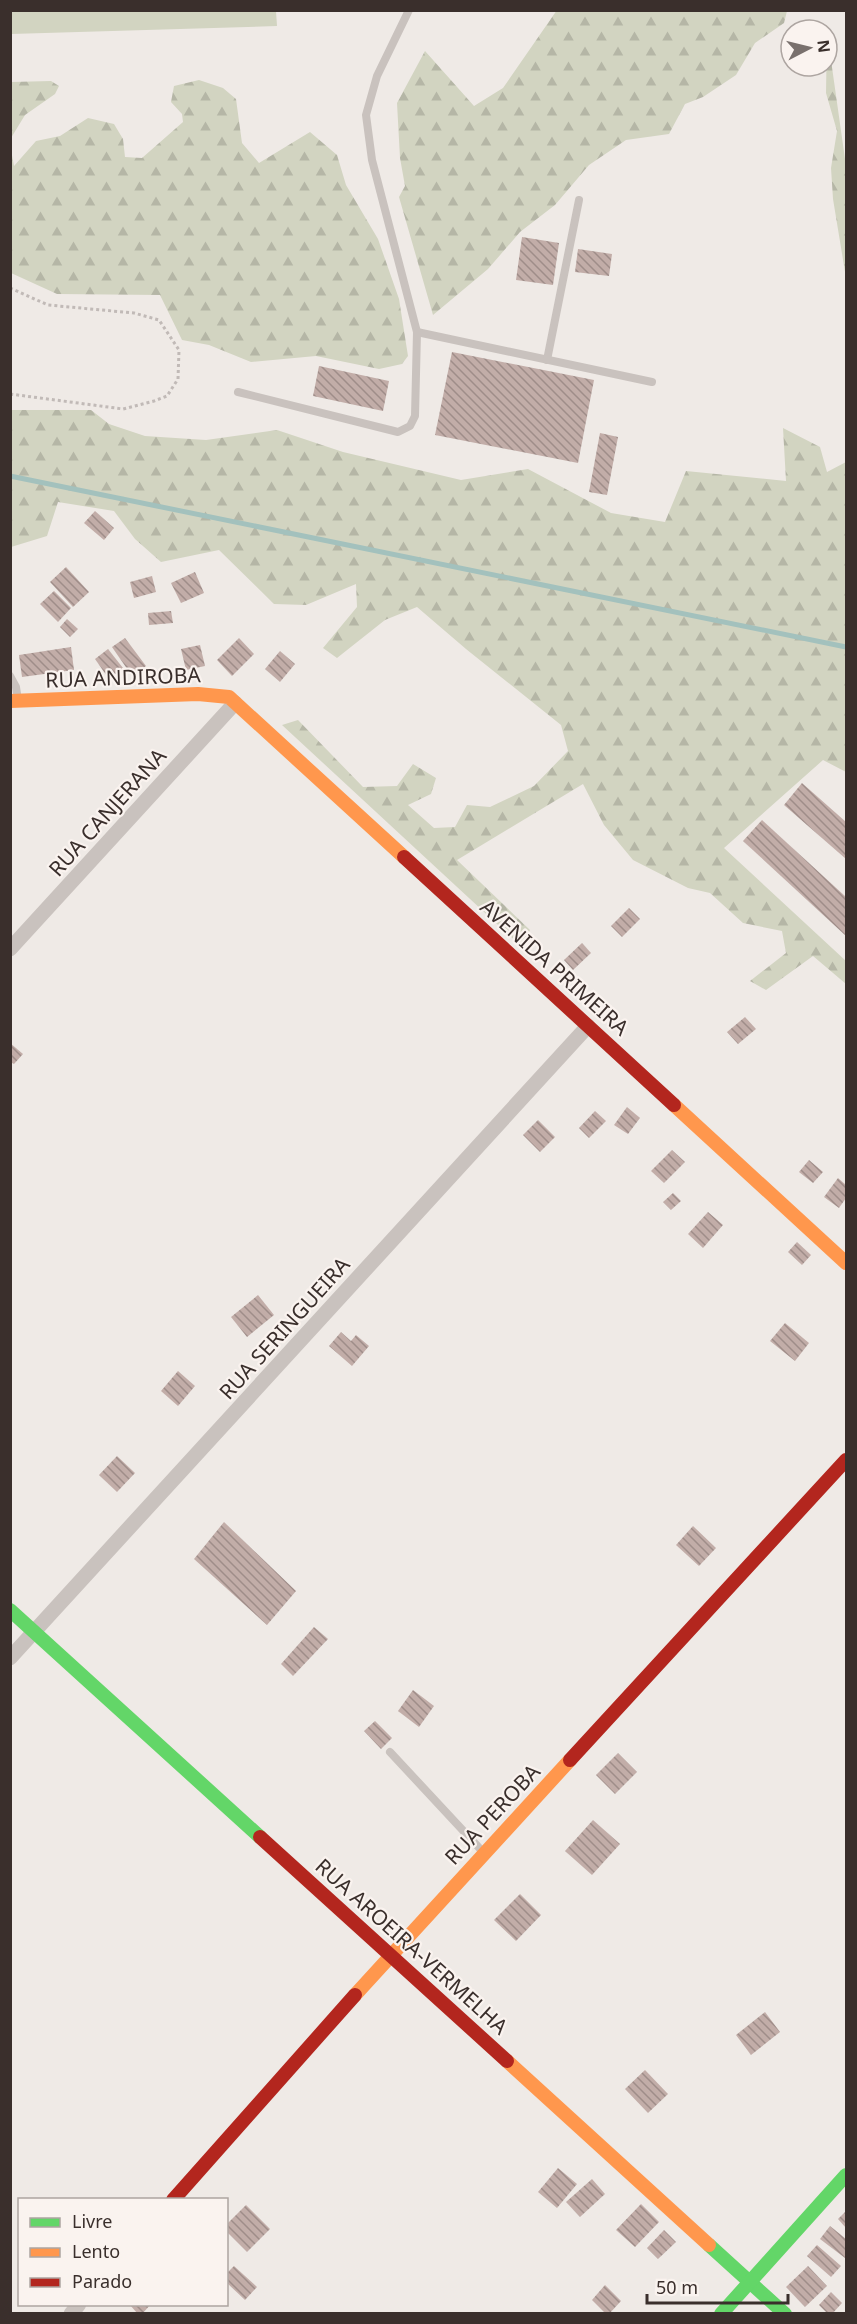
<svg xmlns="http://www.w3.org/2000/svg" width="857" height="2324" font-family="'Noto Sans',sans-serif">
<defs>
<pattern id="forest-firs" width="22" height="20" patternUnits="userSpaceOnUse" patternTransform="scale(1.5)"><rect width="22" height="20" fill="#d2d4c1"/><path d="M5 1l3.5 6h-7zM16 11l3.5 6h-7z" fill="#b5b6a6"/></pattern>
<pattern id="building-back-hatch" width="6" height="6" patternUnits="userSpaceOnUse" patternTransform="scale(1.5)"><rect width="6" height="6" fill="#c2ada8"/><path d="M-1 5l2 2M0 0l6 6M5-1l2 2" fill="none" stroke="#9f8d89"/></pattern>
</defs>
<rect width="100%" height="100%" fill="#efeae6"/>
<!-- forest -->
<g fill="url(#forest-firs)">
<path d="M557,10L787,11L784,23L755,43L736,75L703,97L685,104L669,134L626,140L589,165L555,205L520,232L488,269L433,315L399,197L405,186L400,158L397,103L425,51L474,106L503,88Z"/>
<path d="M827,32L846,166V278L833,199L831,168L837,131L826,93Z"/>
<path d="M199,80L223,88L236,99L242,143L259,163L310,132L337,155L346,185L378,239L399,299L408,356L402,364L379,369L316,356L251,362L209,345L182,340L160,295L57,294L11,273V150L14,166L36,141L60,136L88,118L114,124L123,139L125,157L142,158L183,122L182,114L171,102L174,86Z"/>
<path d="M51,81L59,86L55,94L25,115L11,138V82Z"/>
<path d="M11,410H91L109,424L145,436L206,440L277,430L343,452L461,480L528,469L611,513L665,522L686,471L786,481L783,428L820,447L827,472L846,462V772L823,760L724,848L846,961V984L813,956L766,990L750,981L786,953L782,931L743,923L710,893L688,888L633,860L604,825L583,784L457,860L530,930L522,947L282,725L298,720L363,787L397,786L413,764L436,778L431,794L408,805L434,828L455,827L467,805L490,807L534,786L568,751L561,725L466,649L417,607L385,620L337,658L323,648L357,607L356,584L306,605L274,604L219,550L161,562L135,539L114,511L58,502L47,536L11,547Z"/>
</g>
<!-- park -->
<path fill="#d2d4c1" d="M10,11H276L277,26L11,34Z"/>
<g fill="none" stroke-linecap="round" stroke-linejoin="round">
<!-- stream -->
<path stroke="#a3c1bd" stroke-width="5" d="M10,476L846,647"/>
</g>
<!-- building -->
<g fill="url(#building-back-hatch)">
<path d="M522,237L559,243L553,285L516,280Z"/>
<path d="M578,249L612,254L609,276L575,272Z"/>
<path d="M452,352L594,380L578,463L435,435Z"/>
<path d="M319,366L389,381L383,411L313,396Z"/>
<path d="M600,433L618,437L607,495L589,492Z"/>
<path d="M95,511L114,528L104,540L84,523Z"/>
<path d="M66,567L89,592L73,607L50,582Z"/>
<path d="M195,572L204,593L181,603L171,583Z"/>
<path d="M152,576L156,592L134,598L130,582Z"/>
<path d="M54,591L71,608L58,622L40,604Z"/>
<path d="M171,611L173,623L149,625L148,613Z"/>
<path d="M67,619L78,629L70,637L60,627Z"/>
<path d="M125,638L146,666L132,676L112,647Z"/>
<path d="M239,638L254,654L232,676L217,660Z"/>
<path d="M200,645L205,666L186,670L181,649Z"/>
<path d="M71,647L74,670L22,677L19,655Z"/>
<path d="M108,649L123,668L109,679L95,659Z"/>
<path d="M280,651L295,664L280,682L265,669Z"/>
<path d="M802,783L846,822V859L784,805Z"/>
<path d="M762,820L846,897V936L743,841Z"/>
<path d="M629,908L640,919L622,937L611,926Z"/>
<path d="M582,943L591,953L573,970L564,960Z"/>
<path d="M745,1017L756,1029L738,1044L727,1032Z"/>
<path d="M10,1043L23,1054L14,1064L10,1062Z"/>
<path d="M627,1107L640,1118L628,1134L614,1125Z"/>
<path d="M595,1111L606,1121L589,1138L579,1128Z"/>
<path d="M538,1120L555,1137L540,1152L523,1135Z"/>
<path d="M672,1150L685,1162L664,1183L651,1171Z"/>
<path d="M809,1160L823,1172L813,1183L799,1172Z"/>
<path d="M838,1178L846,1185V1198L839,1208L824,1197Z"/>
<path d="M673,1193L681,1201L671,1210L663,1202Z"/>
<path d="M708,1212L723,1225L703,1248L688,1234Z"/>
<path d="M797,1242L811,1255L802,1265L788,1252Z"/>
<path d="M258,1295L274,1315L247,1337L231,1317Z"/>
<path d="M785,1323L809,1343L795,1361L770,1341Z"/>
<path d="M341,1332L351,1341L356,1335L369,1346L352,1366L329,1346Z"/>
<path d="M178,1371L195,1386L178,1406L161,1391Z"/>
<path d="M117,1456L135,1473L117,1492L99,1475Z"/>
<path d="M224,1522L296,1591L267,1625L194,1559Z"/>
<path d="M693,1526L716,1548L699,1566L676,1545Z"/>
<path d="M314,1627L328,1639L293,1676L281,1664Z"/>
<path d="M413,1690L434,1706L419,1727L398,1711Z"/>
<path d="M375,1721L392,1738L381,1749L364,1731Z"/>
<path d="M618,1753L637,1772L615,1794L596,1775Z"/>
<path d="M593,1820L620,1844L592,1875L565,1851Z"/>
<path d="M520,1894L541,1915L516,1941L494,1920Z"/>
<path d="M765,2012L780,2032L751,2055L736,2035Z"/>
<path d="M645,2070L668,2094L648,2113L625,2089Z"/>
<path d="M558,2168L577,2184L557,2208L538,2192Z"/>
<path d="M592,2179L605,2194L580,2217L566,2202Z"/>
<path d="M641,2204L659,2222L635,2247L616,2230Z"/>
<path d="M246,2205L270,2229L247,2252L226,2231V2225Z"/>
<path d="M846,2211V2228L838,2219Z"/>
<path d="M830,2226L846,2239V2256L845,2258L820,2239Z"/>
<path d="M664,2230L676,2242L658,2259L647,2248Z"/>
<path d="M817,2245L841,2266L831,2277L807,2256Z"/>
<path d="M234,2266L257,2287L245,2300L226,2282V2274Z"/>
<path d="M808,2266L827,2286L805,2307L786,2287Z"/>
<path d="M605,2285L621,2301L609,2314H606L592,2300Z"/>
<path d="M831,2292L842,2303L832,2314H828L819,2305Z"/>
<path d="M129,2304H151L142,2314H138Z"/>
</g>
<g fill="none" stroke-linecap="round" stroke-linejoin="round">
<!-- path -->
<path stroke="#c1bab7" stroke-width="3" stroke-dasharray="3 3" stroke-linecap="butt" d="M10,288L48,305L134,313L159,320L179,350L178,379L167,396L154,401L123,409L10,394"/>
<!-- lane -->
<g stroke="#c9c2be" stroke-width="8">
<path d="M417,332L652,382"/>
<path d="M547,360L579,200"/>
<path d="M238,392L398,432L410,426L415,416L417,332L372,160L366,115L377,76L409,10"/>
<path d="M10,676L16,687L18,700"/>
<path d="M390,1752L483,1852"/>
</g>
<!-- street -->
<g stroke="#c9c2be" stroke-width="15">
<path d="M10,949L235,703"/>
<path d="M10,1658L588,1026"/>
<path d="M71,2314L79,2304"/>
</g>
<!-- fast -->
<g stroke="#63d668" stroke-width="14">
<path d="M10,1610L260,1837"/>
<path d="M709,2245L785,2314"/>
<path d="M721,2314L846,2175"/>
</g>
<!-- slow -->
<g stroke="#ff974d" stroke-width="14">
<path d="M10,701L198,694L229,697L404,857"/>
<path d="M674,1105L846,1263"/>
<path d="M355,1995L570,1760"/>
<path d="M507,2061L709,2245"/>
</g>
<!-- jam -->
<g stroke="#b3261e" stroke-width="14">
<path d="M404,857L674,1105"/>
<path d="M570,1760L846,1460"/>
<path d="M260,1837L507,2061"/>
<path d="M173,2200L355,1995"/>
</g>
</g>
<g text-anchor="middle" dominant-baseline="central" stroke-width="4.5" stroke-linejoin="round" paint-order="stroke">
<!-- street labels -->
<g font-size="21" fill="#3a2f2c" stroke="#faf3ef">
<text transform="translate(123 677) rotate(-2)">RUA ANDIROBA</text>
<text transform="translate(107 812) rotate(-48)">RUA CANJERANA</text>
<text transform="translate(555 967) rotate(42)">AVENIDA PRIMEIRA</text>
<text transform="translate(284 1328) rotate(-48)">RUA SERINGUEIRA</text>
<text transform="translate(492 1814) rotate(-47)">RUA PEROBA</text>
<text transform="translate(412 1946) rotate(42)">RUA AROEIRA-VERMELHA</text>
</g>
</g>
<!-- border -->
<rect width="857" height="2324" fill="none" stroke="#3a2f2c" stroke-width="24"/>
<!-- legend -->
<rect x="18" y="2198" width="210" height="108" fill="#faf3ef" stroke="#ada5a1" stroke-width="1.5"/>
<rect x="30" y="2218" width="30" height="9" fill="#63d668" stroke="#ada5a1" stroke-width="1.5"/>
<text x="72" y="2228" font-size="18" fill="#3a2f2c">Livre</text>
<rect x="30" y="2248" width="30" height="9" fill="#ff974d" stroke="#ada5a1" stroke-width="1.5"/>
<text x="72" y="2258" font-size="18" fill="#3a2f2c">Lento</text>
<rect x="30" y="2278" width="30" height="9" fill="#b3261e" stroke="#ada5a1" stroke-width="1.5"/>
<text x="72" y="2288" font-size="18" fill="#3a2f2c">Parado</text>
<!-- north arrow -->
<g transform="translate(809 48) rotate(83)"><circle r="28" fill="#faf3ef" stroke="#ada5a1" stroke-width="1.5"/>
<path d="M0-4.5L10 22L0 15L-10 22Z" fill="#79706d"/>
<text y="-9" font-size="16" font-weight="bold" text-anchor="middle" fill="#3a2f2c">N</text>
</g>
<!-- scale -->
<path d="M647 2294v9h141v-9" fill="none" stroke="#3a2f2c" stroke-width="3"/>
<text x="656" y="2294" font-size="18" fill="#3a2f2c" stroke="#faf3ef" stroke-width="4.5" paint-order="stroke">50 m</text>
</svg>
